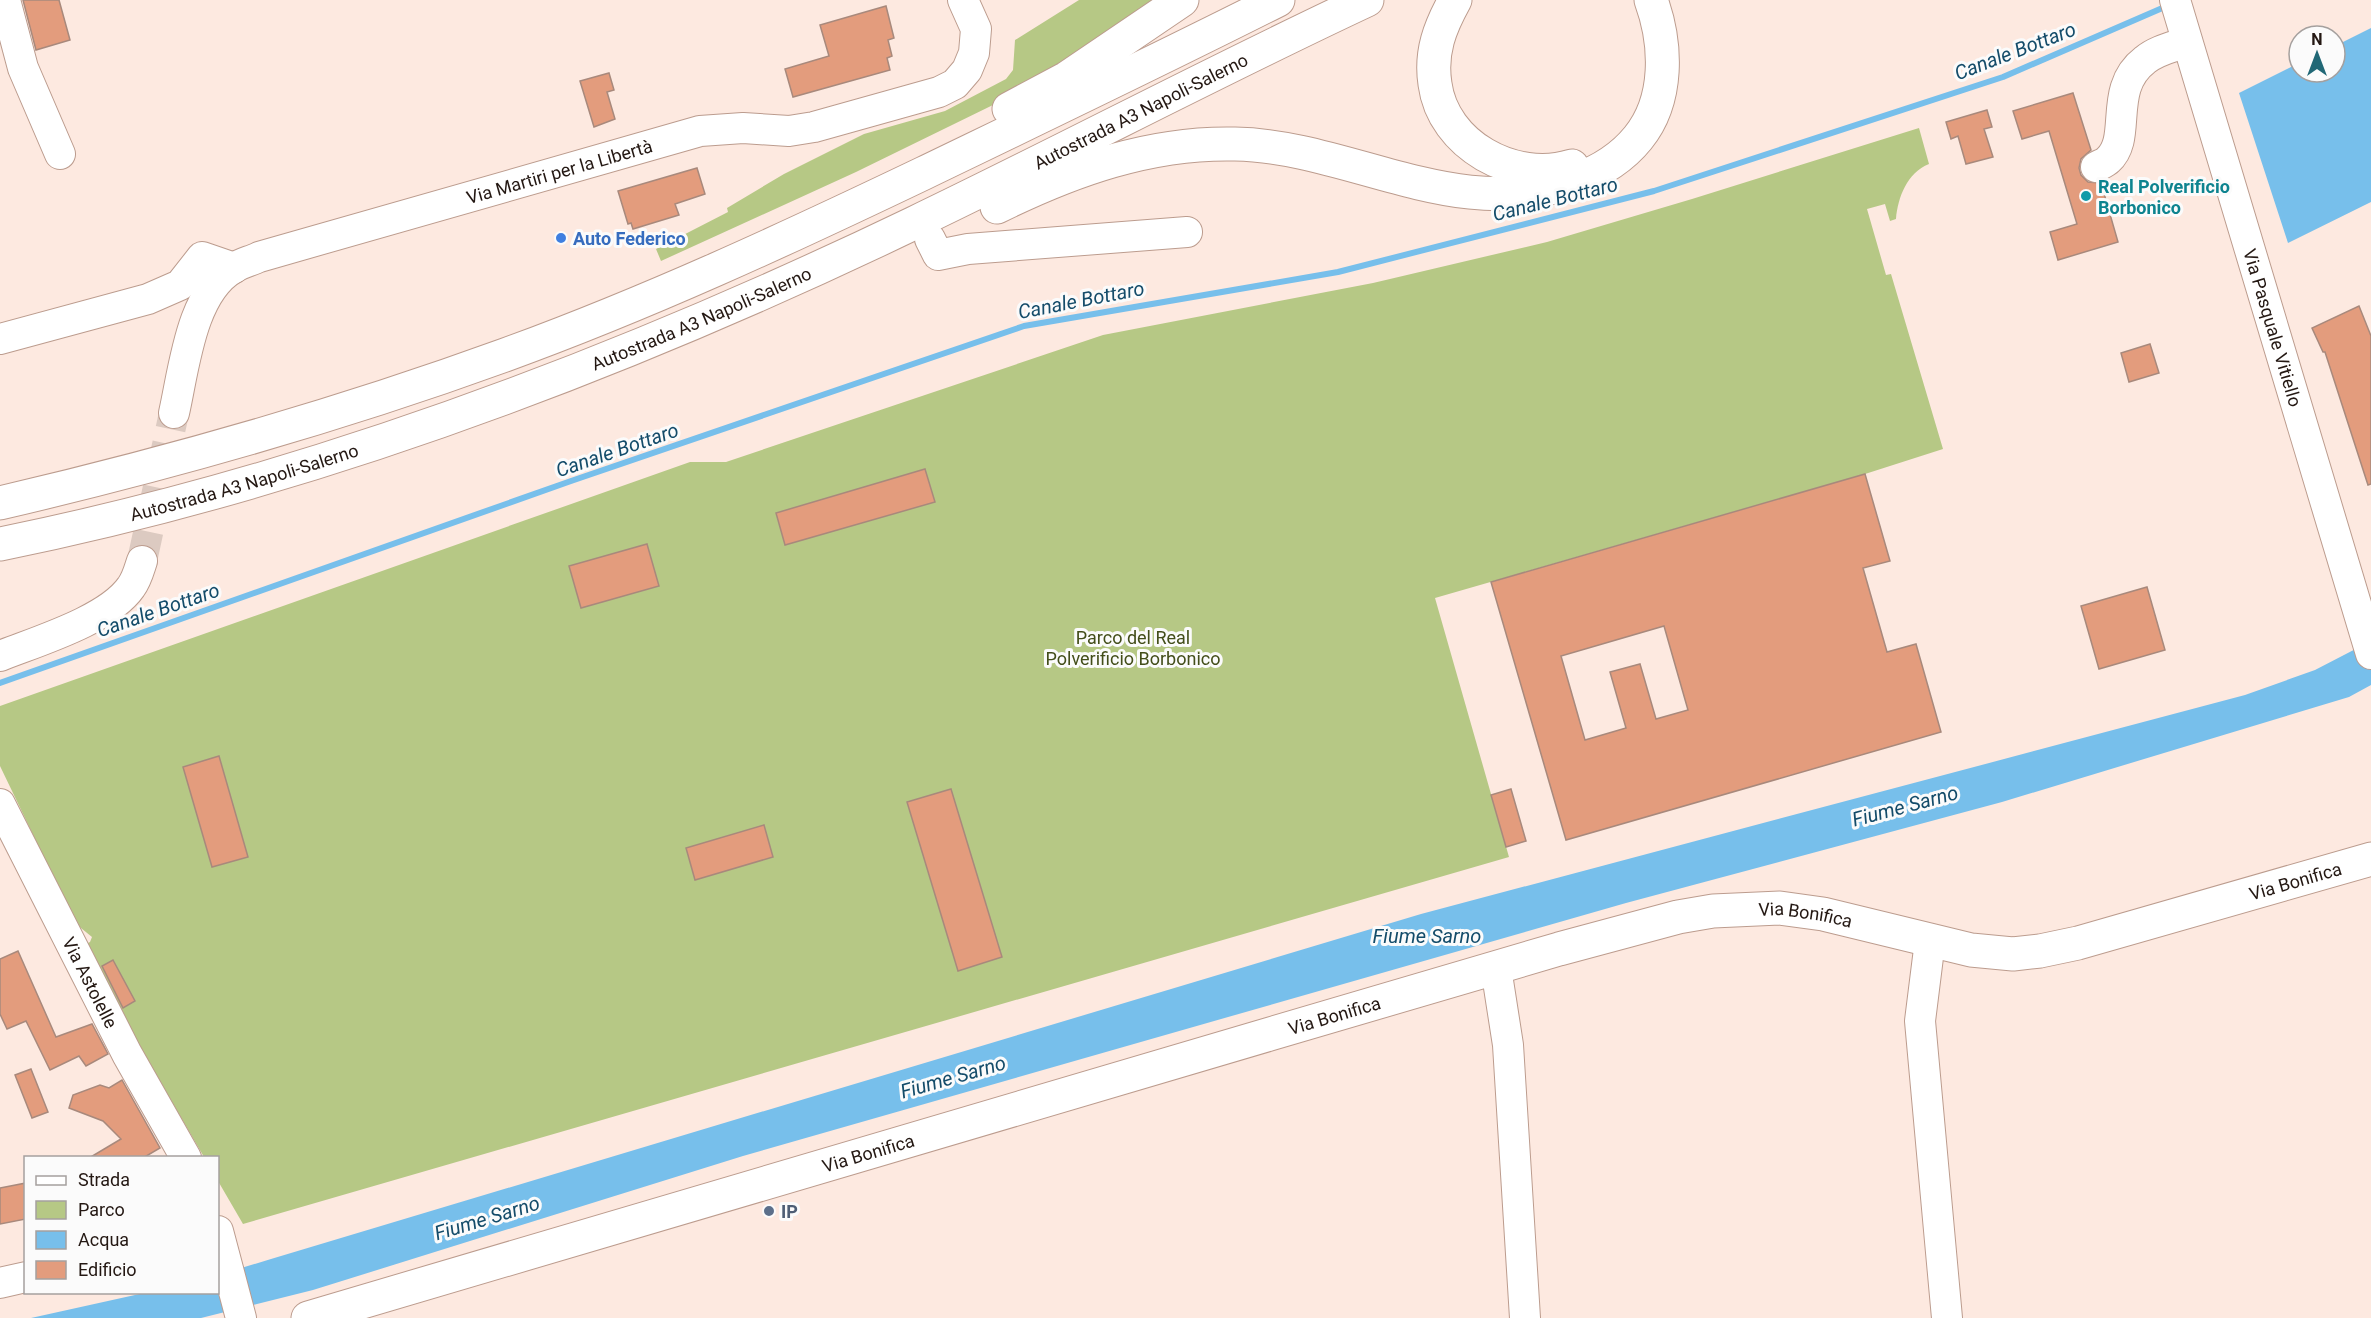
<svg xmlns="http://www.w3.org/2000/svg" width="2371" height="1318" font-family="Roboto,sans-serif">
<rect width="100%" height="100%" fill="#fde9e0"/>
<!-- green -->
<g fill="#b6c885">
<path d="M1079,0H1161L1036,84L856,172L661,261L656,249L728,212L727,208L784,174L864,134L945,111L1006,79L1013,70L1015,40Z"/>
<path d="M1919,128L1929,164C1907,173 1898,197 1896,219L1890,221L1885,204L1867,209L1886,275L1891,274L1943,449L1865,474L1435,598L1509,857L243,1224L218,1181V1158L204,1157L96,972L84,945L90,942L92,937L76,924L0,766V706L690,462H726L1103,335L1373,283L1547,242L1692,199Z"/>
</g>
<!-- water -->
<g fill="#77bfeb">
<path d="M2371,28V202L2288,243L2239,93L2299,63V72H2335V46Z"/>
<path d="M2371,641V685L2349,697L2002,802L1626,903L743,1156L313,1290L201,1318H31L144,1293L218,1292V1275L271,1259L1421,914L2245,695L2315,670Z"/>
</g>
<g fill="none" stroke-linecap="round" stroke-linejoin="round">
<!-- stream -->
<path stroke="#77bfeb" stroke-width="6" d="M0,683L571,481L1024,326L1338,272L1654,191L2003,77L2167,6"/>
</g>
<!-- building -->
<g fill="#e39c7d" stroke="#a8897c" stroke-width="1.5" fill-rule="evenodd">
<path d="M23,0H59L70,40L36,50Z"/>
<path d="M886,6L894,38L888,40L892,56L887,58L890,70L793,97L785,69L829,56L820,25Z"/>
<path d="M609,73L614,90L607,92L615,119L594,127L580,81Z"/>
<path d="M2073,93L2091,150L2081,159L2079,168L2081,175L2088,182L2101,183L2118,242L2058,260L2050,232L2077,224L2049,131L2022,139L2013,111Z"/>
<path d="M1987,110L1992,127L1984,129L1993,157L1966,164L1958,136L1951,139L1946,122Z"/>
<path d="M697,168L705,194L675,204L679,215L633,229L631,223L628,224L618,191Z"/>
<path d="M2359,306L2371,336V484L2368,485L2325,352H2323L2312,328Z"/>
<path d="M2150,344L2159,373L2129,382L2121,353Z"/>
<path d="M925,469L935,502L785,545L776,513Z"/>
<path d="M1865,474L1890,561L1863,568L1887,652L1916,644L1941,732L1566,840L1491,582ZM1664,626L1688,710L1656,719L1640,664L1610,672L1626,728L1585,740L1561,656Z"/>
<path d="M647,544L659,586L581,608L569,566Z"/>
<path d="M2147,587L2165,650L2099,669L2081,606Z"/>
<path d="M219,756L248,857L212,867L183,767Z"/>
<path d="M951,789L1002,957L958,971L907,802Z"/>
<path d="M1511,789L1526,841L1506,847L1491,795Z"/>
<path d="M764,825L773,857L695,880L686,848Z"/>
<path d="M18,951L56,1037L92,1024L108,1054L86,1066L79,1056L50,1070L26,1021L7,1029L0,1014V959Z"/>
<path d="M113,960L135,1001L123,1008L102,966Z"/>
<path d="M31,1069L48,1112L32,1118L15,1075Z"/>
<path d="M122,1080L160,1148L143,1158H89L121,1139L103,1121L69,1108L73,1095L100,1085L109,1088Z"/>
<path d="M26,1183V1219L0,1224V1188Z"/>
</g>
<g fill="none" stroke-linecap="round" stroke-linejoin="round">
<!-- minor-tunnel -->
<path stroke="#dccac1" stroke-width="30" stroke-dasharray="30 15" stroke-linecap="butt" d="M142,561L174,413"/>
<defs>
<g id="minor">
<path d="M5,0L23,68L60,154"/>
<path id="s1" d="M2175,0L2371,654"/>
<path d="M2096,167C2099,165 2105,163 2108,160C2133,138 2107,89 2145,60C2157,50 2173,47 2187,42"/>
<path d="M930,239L938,255L968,249L1187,232"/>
<path d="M0,339L148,299L180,285L202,257L234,268"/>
<path id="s2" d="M174,413C184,369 191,292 234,268C241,263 251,261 259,257L700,131L743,128L789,131L814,127L939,92L955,84L967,70L974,53L976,29L963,0"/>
<path d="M0,656C38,641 108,620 131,587C137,579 139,570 142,561"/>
<path id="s3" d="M0,804L127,1054L186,1158"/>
<path d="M1930,941L1920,1021L1947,1318"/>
<path d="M1496,968L1508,1045L1525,1318"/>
<path d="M218,1231L241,1318"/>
<path d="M0,1283L26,1277"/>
</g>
<g id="major">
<path id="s4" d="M308,1318L1270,1034L1559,949L1678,917L1713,911L1780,908L1823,914L1971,950L2013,954L2040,951L2078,943L2371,859"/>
</g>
<g id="highway">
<path d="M1455,0C1440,27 1430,52 1435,84C1443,145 1514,184 1572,166"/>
<path d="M1009,109L1067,78L1182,0"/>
<path d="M997,207C1072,170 1150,142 1235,144C1351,146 1459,225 1576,180C1601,171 1621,159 1638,138C1669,100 1667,44 1651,0"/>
<path d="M0,503C171,463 340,415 505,355C648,303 786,239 924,173C1042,116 1161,59 1278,0"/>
<path id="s5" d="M0,544C313,481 627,361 914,223C1066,150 1215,71 1367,0"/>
</g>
</defs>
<!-- minor casing -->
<use href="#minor" stroke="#bc9c8e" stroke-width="32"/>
<!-- major casing -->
<use href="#major" stroke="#bc9c8e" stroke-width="35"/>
<!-- highway casing -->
<use href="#highway" stroke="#bc9c8e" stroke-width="35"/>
<!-- minor -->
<use href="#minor" stroke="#fff" stroke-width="30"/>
<!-- major -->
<use href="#major" stroke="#fff" stroke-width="33"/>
<!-- highway -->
<use href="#highway" stroke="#fff" stroke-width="33"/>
</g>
<!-- markers -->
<circle fill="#0f9aa8" stroke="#fbfbfb" stroke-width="2" cx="2086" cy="196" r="6"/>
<circle fill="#3f7fe0" stroke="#fbfbfb" stroke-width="2" cx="561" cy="238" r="6"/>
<circle fill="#5c6f8a" stroke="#fbfbfb" stroke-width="2" cx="769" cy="1211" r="6"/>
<g text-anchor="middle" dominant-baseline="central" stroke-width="6" stroke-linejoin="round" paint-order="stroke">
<!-- street labels -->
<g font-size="18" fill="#241813" stroke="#fbfbfb">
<text stroke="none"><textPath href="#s5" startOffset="1224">Autostrada A3 Napoli-Salerno</textPath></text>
<text stroke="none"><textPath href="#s2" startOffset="501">Via Martiri per la Libertà</textPath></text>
<text stroke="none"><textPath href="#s5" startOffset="738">Autostrada A3 Napoli-Salerno</textPath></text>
<text stroke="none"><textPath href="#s1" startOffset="342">Via Pasquale Vitiello</textPath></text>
<text stroke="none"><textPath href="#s5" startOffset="252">Autostrada A3 Napoli-Salerno</textPath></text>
<text stroke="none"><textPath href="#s4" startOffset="2060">Via Bonifica</textPath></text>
<text stroke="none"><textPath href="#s4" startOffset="1556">Via Bonifica</textPath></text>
<text stroke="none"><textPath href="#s3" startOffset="200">Via Astolelle</textPath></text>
<text stroke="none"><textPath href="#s4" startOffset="1070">Via Bonifica</textPath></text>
<text stroke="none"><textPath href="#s4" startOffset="584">Via Bonifica</textPath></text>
</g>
<!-- culture labels -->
<g font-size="18" font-weight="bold" fill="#0d838f" stroke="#fbfbfb" text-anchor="start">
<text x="2098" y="186">Real Polverificio<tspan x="2098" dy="21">Borbonico</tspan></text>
</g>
<!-- shop labels -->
<g font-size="18" font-weight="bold" fill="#366cbe" stroke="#fbfbfb" text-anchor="start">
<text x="573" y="238">Auto Federico</text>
</g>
<!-- park labels -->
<g font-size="18" fill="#434e1a" stroke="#fbfbfb">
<text x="1133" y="637">Parco del Real<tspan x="1133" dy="21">Polverificio Borbonico</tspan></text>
</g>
<!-- service labels -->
<g font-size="18" font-weight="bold" fill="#4e5e75" stroke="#fbfbfb" text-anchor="start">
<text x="781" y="1211">IP</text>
</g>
<!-- water labels -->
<g font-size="20" font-style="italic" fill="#144c6a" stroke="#fbfbfb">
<text transform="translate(2015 51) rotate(-21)">Canale Bottaro</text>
<text transform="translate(1555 199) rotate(-14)">Canale Bottaro</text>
<text transform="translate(1081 300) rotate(-11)">Canale Bottaro</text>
<text transform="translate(617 450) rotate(-19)">Canale Bottaro</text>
<text transform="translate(158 610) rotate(-19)">Canale Bottaro</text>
<text transform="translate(1905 806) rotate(-15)">Fiume Sarno</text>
<text x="1427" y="936">Fiume Sarno</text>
<text transform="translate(953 1077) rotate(-16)">Fiume Sarno</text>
<text transform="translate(487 1218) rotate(-17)">Fiume Sarno</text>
</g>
</g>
<!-- legend -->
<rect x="24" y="1156" width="195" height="138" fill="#fbfbfb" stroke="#a5a09e" stroke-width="1.5"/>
<rect x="36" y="1176" width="30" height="9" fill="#ffffff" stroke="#a5a09e" stroke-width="1.5"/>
<text x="78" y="1186" font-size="18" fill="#241813">Strada</text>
<rect x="36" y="1201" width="30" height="18" fill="#b6c885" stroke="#a5a09e" stroke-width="1.5"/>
<text x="78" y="1216" font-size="18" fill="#241813">Parco</text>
<rect x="36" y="1231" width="30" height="18" fill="#77bfeb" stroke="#a5a09e" stroke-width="1.5"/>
<text x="78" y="1246" font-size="18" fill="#241813">Acqua</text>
<rect x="36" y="1261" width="30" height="18" fill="#e39c7d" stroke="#a5a09e" stroke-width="1.5"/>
<text x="78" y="1276" font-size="18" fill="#241813">Edificio</text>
<!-- north arrow -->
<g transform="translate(2317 54)"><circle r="28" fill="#fbfbfb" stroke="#a5a09e" stroke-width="1.5"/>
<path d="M0-4.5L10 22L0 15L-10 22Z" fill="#216876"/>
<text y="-9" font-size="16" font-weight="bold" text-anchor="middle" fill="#241813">N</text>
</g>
</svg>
